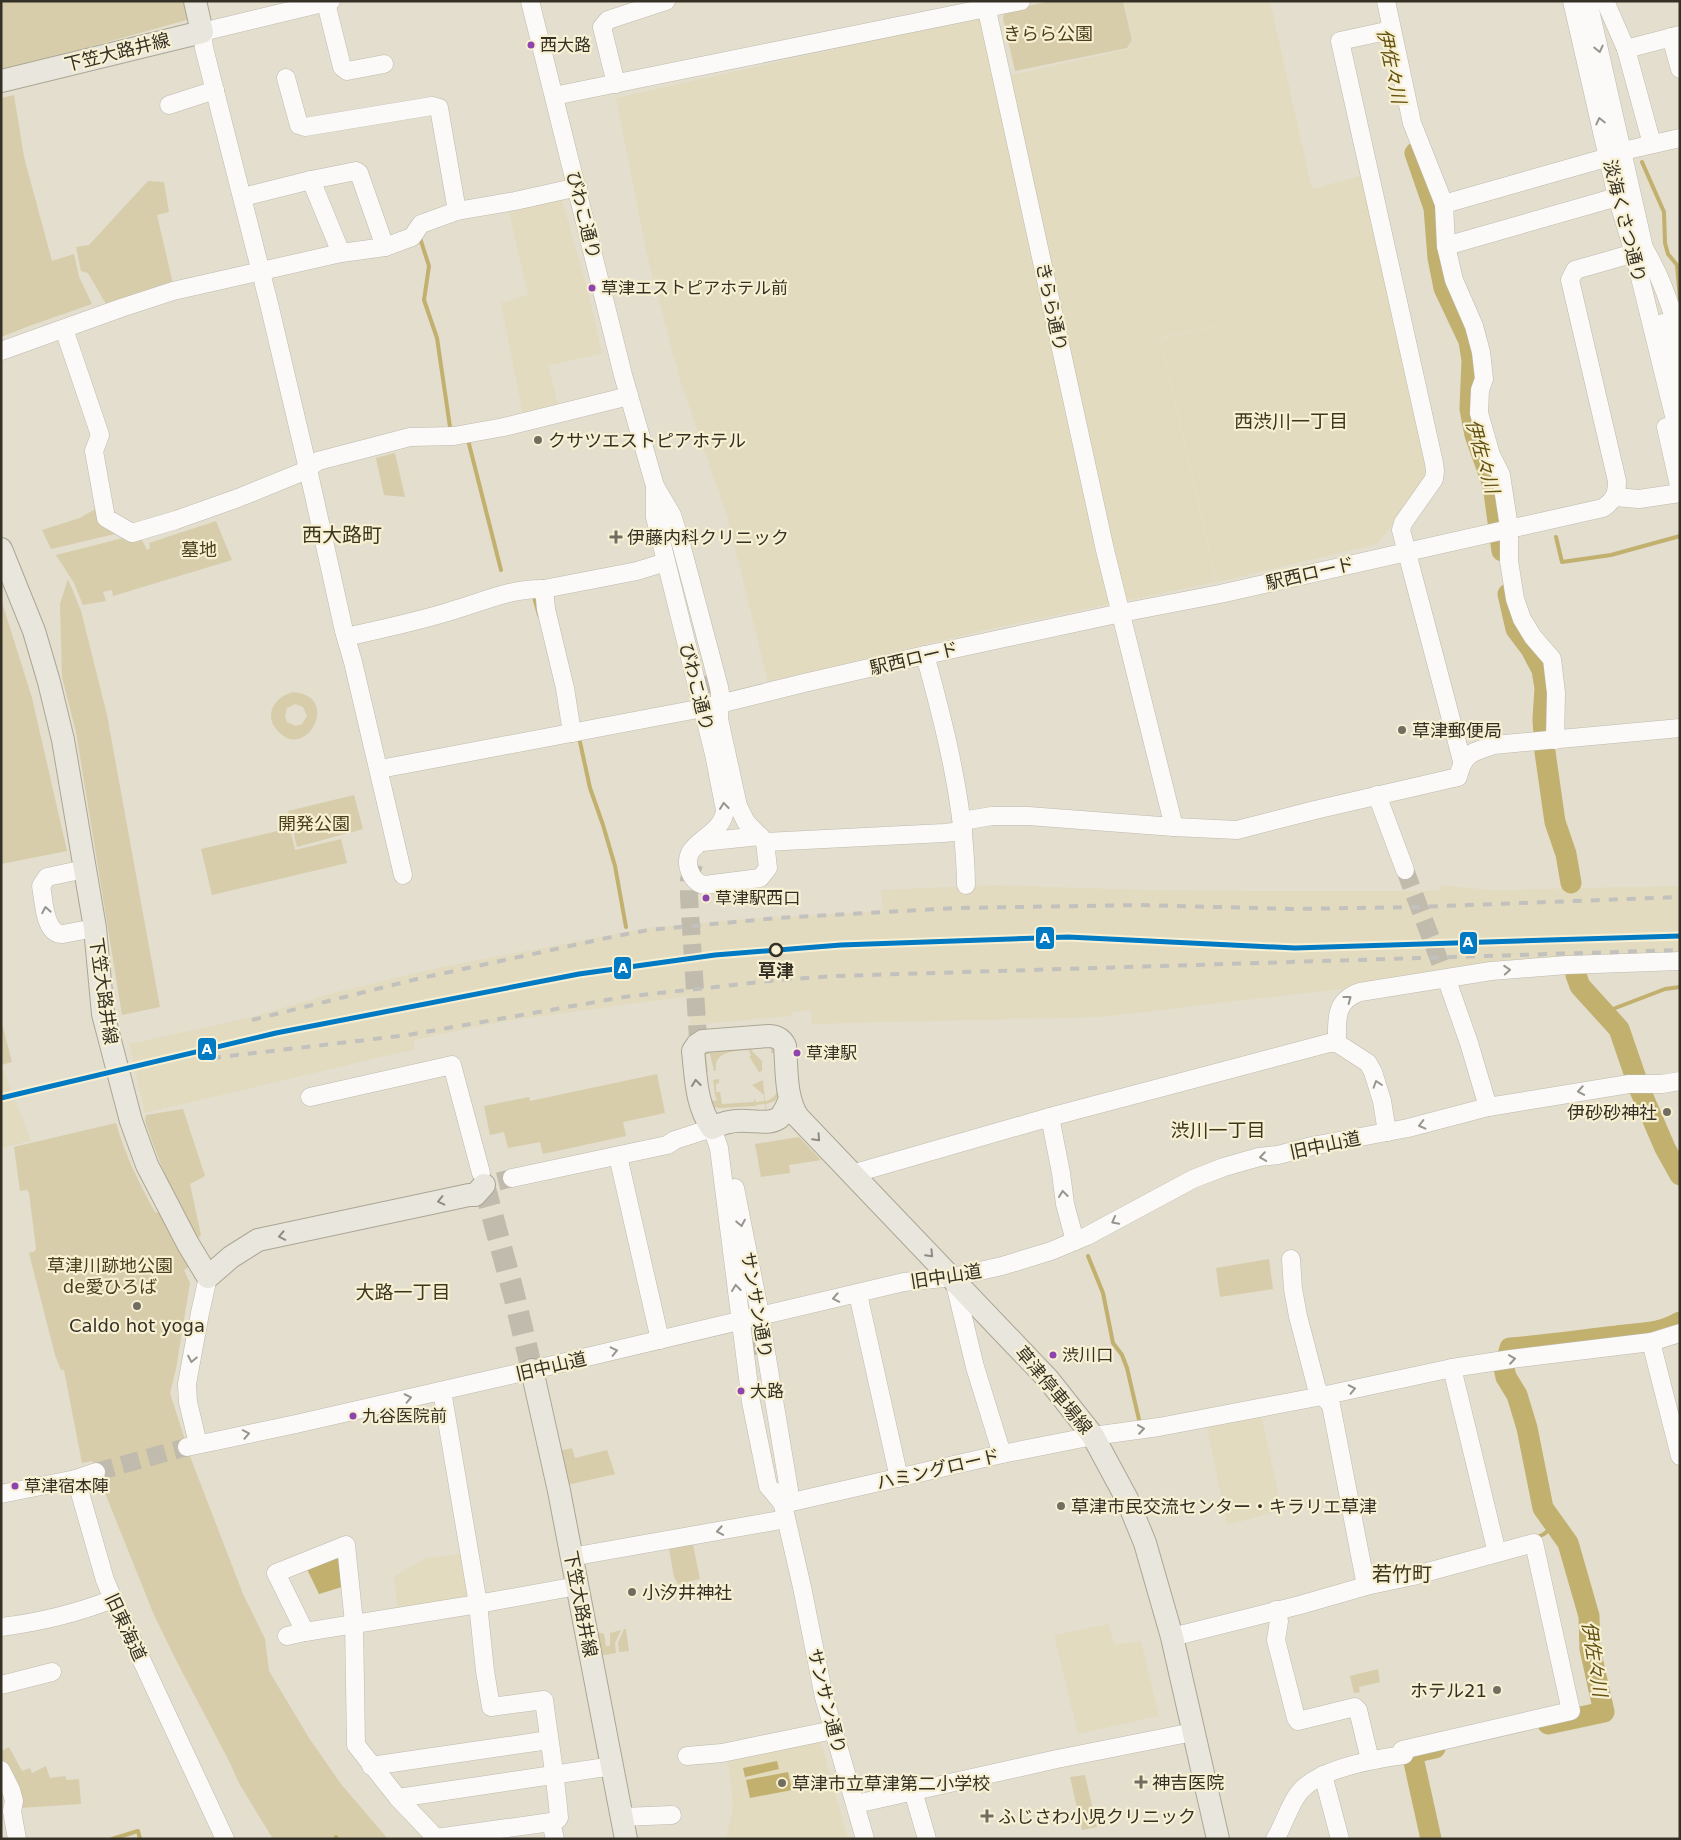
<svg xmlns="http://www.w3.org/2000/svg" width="1681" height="1840" font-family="'DejaVu Sans','Noto Sans JP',sans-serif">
<rect width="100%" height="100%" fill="#e3dece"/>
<!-- built -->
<g fill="#e2dbc0">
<path d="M1124,1H1270L1312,189L1364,175L1429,476L1405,510L1377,544L1217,582L1161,339L1262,316L1160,338L1216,582L994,628L768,682L727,516L681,383L674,358L646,251L616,98L997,13L998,26L1011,75L1128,49L1133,40Z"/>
<path d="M562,200L589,295L602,354L548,365L559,407L523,415L501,303L528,295L509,212Z"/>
<path d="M993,885L1113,889L1246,891H1439L1440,885L1490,890L1680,886V958L1383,984L1101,1017L812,1024L811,1010L792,1012V1016L690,1025L689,996L506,1021L446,1033L414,1040L415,1049L145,1113L129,1044L248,1018L341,991L442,967L647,928L746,919L883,911L881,890Z"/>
<path d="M1,1069H3L31,1141L1,1148Z"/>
<path d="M1261,1415L1282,1510L1227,1525L1207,1426Z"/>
<path d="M462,1554L468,1601L398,1613L394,1577L425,1558Z"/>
<path d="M1109,1624L1114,1645L1141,1641L1159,1716L1078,1734L1054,1635Z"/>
<path d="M820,1738L848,1839H726L733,1806L728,1761Z"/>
</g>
<!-- green -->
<g fill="#d7cdab" fill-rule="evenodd">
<path d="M1,1H187L190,19L36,62L1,69Z"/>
<path d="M1051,1H1123L1132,40L1127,48L1015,71L1003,18L1005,11Z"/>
<path d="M14,95L24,157L52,261L74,254L79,277L92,304L29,326L1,337V98Z"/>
<path d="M148,181L164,182L169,212L157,215L173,284L106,304L88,273L81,271L76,247L89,245Z"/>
<path d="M395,453L405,497L384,495L376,458Z"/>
<path d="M97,508L119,533L51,549L42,530L80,518Z"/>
<path d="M216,521L232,560L113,596L112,590L103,592L106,601L83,605L74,583L56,555L139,534L147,550L150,548L149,543Z"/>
<path d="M68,579L81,611L107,715L160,1007L122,1015L76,732L62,677L60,604Z"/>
<path d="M1,599L32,698L67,851L1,864Z"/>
<path d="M293,692C343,696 305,764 277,730C263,714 276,696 293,692ZM295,704L303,707L307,716L302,724L296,726L287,722L285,716L287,708Z"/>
<path d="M354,795L363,829L297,847L288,811Z"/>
<path d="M290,828L295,850L341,839L347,863L212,895L201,849Z"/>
<path d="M1,1020L12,1062L1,1065Z"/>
<path d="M760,1047L751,1050L762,1061V1071L759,1072L749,1056H751L749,1050C734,1051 713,1051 716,1071H714L710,1054H706L708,1072H704V1052Z"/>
<path d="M771,1047L775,1049L779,1095L775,1101L766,1104L768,1133L765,1104L756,1105L759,1139L756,1106L720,1108L713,1107L711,1100L717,1101L715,1095L713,1080L719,1079V1083L716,1084V1092H720L722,1104L754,1102V1098L756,1102L764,1101V1095L752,1085L763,1080L765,1101C786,1098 776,1067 774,1053H771Z"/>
<path d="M657,1074L665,1113L623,1122L626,1136L543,1154L540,1142L508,1148L504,1132L490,1135L484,1106L529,1097L530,1101Z"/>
<path d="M183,1109L205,1176L190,1184L201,1235L198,1238C174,1202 159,1162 145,1121L146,1115Z"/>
<path d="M116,1123C125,1155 139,1183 155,1212L161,1213L190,1266L184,1270L190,1283L176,1369L170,1393L191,1459L243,1594L265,1639L269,1671L309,1738L341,1784L388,1839H273L240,1785L229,1761L176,1660L154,1615L101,1483L92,1461L82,1463L64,1370H61L55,1355L29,1253L35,1251L36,1248L29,1193L27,1190L20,1191L14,1147Z"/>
<path d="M799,1137L821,1160L789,1165L790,1173L761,1177L755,1144Z"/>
<path d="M1269,1259L1273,1289L1220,1297L1216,1268Z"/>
<path d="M572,1448L575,1458L607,1450L615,1474L567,1485L559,1451Z"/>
<path d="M686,1545H693L700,1579L678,1584L674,1577L669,1548Z"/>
<path d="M624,1629H626L629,1651L619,1652L618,1643Z"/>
<path d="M621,1630L615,1643L616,1653L599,1656L597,1632L604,1634L606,1646H610V1633Z"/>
<path d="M1378,1669L1380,1682L1359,1687L1360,1692L1354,1693L1350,1676Z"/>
<path d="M9,1747L22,1771L30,1768L32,1773L46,1766L50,1778L65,1776L67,1780L79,1779L81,1804L20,1808L21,1790L1,1757V1751Z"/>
<path d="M1085,1775L1097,1827L1082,1830L1070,1777Z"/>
</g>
<!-- water -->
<g fill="#c2b06e">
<path d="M339,1556L342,1587L319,1594L307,1569Z"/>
<path d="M777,1761L779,1769L745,1777L743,1768Z"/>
<path d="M788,1772L792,1790L750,1798L746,1780Z"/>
</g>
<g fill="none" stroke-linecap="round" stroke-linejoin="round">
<!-- stream -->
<g stroke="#c2b06e" stroke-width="4">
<path d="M1642,162L1664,212L1665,243L1668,254L1677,265L1680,299"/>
<path d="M420,238L429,266L424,300L437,338L450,427"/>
<path d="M468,440L501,570"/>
<path d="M1556,537L1562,562L1611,555L1680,536"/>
<path d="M530,597H534L539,615"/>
<path d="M580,742L590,788L603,825L615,866L626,927"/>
<path d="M1605,1012L1665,989L1680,987"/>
<path d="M1088,1256L1103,1293L1113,1343L1122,1355L1127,1368L1140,1424"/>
<path d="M1536,1538L1544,1534L1556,1524"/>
<path d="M336,1837L337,1839"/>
<path d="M112,1839L138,1831L140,1839"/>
</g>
<!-- river -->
<g stroke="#c2b06e" stroke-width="21">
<path d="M1415,153L1434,208L1438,258L1444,288L1469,341L1472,360L1470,409L1475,435L1493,485L1502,551"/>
<path d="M1508,594L1516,629L1531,649L1542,670L1545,688L1543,719L1545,752L1555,822L1566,854L1571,883"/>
<path d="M1576,975L1580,986L1619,1029L1640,1090L1665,1148L1680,1175"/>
<path d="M1508,1355L1510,1348C1546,1345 1581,1340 1617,1336C1638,1333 1661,1334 1680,1322"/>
<path d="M1504,1368L1506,1377L1517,1395L1527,1428L1543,1508L1568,1543L1589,1616L1590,1649L1604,1712L1548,1724"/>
<path d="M1431,1839L1412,1753L1435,1748"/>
</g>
<!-- minor-tunnel -->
<g stroke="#c0bbac" stroke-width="18" stroke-dasharray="18 9" stroke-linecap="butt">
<path d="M704,676L714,719"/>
<path d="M694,864L689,880V896L699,1054"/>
<path d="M1405,870L1448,983"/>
<path d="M481,1173L484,1185L512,1178"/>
<path d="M744,1284L755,1355"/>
<path d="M96,1472L187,1447"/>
</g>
<!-- major-tunnel -->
<path stroke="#c0bbac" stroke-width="22" stroke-dasharray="22 11" stroke-linecap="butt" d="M484,1185L514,1295L532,1370"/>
<defs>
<g id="minor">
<path d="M331,1L202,32L204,48L269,304L308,469L344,631L353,662L403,875"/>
<path d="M530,1L623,375L655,486L672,515L681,544L719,687L720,693L719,719L738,806L746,822L765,842"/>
<path d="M985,1L1105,550L1174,827"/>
<path d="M1386,1L1412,123L1444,204L1446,246L1454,280L1474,326L1481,352L1484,379L1480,390L1479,413L1491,455L1501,475L1509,527V561L1515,599L1522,619L1533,637L1552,659L1556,693L1555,740"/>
<path d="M1572,1L1617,197L1634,253L1680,440"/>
<path d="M1588,1L1646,257"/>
<path d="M1605,1L1626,49L1652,144"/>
<path d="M326,3L342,67L347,71L384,64"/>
<path d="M1391,30L1340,41L1434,463L1435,471L1434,479L1403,523L1401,530L1462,761"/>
<path d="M1671,37L1680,69"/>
<path d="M1626,49L1680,35"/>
<path d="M286,78L299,125L305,127L432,106L439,108L457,211"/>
<path d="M616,84L602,27L608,20L666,1"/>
<path d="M554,96L1021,1"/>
<path d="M169,105L215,90"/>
<path d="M311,180L341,253"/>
<path d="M243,197L311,180L356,171L359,173L385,247"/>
<path d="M1444,204L1609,157L1623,151L1680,138"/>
<path d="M1446,246L1617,197"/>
<path d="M1663,323L1680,388"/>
<path d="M64,329L100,435L94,451L106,518L132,533L176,520L238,498L302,472L318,461L410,437L454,436L504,427L629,396"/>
<path d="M1,351L121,308L173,291L341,253L385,247L412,237L421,224L457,211L515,201L578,187"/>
<path d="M1666,427L1680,490"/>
<path d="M655,486V517L714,754L725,810C723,832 698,838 690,853C684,865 692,883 705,885L760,878L768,868L765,842"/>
<path d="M1615,497L1639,499L1680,493"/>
<path d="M544,589L546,609L565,688L572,733"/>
<path d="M346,637C381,629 416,622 451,611C483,602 511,588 544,589L637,571L666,562"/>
<path d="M925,655C946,730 965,807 966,885"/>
<path d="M380,769L703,708L804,683L921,656L1121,613L1220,594L1603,508C1614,500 1617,495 1617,481L1570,280L1575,270L1645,250C1662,278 1672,308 1680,340"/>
<path d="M1377,795L1405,870"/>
<path d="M962,821L992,816H1028L1174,827L1237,830L1315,810L1458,777C1464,752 1473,752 1494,745L1680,728"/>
<path d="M702,842L760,836"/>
<path d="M765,842L944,833L963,831"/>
<path d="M85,869L47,877L41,886C44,900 44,935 63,934L95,928"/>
<path d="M1448,983L1469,1043L1488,1107"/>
<path d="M1337,1043C1337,1020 1334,1001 1360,992L1491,971L1567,965L1680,961"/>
<path d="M310,1097L452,1065L481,1173"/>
<path d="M1050,1117L1061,1173L1065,1204L1075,1241"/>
<path d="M618,1156L660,1340"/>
<path d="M852,1174L1050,1117L1329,1043H1337L1368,1063L1373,1072L1382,1101L1387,1132"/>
<path d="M512,1178L667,1145L675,1140L712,1128L719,1148L751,1402L768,1486L783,1504"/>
<path d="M735,1188L758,1304L789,1490L783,1503"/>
<path d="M1291,1259L1293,1289L1298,1316L1317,1389L1331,1405L1366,1586"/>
<path d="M954,1280L975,1367L1002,1454"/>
<path d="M858,1294L899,1478"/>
<path d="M1651,1342L1680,1456"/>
<path d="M1452,1368L1497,1553"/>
<path d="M198,1444L188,1402L187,1384L200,1313L208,1277"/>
<path d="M187,1447L296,1424L532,1370L904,1282L953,1277L1002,1266L1051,1251L1087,1236L1193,1179L1224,1167L1259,1157L1278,1155L1312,1146L1408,1128L1488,1107L1629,1084H1662L1680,1081"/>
<path d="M76,1479L105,1580L113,1599L225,1839"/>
<path d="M780,1492L802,1587L824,1697L865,1839"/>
<path d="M1,1494L76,1479L96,1472"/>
<path d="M783,1504L1002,1454L1093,1436L1159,1427L1322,1396L1452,1368L1511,1359L1651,1342L1680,1333"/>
<path d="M571,1557L786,1519"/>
<path d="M1276,1610L1279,1621L1276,1640L1296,1718L1298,1721L1355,1707L1358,1710L1370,1760"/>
<path d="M1,1627C41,1622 75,1614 113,1599"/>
<path d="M305,1632L276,1573L346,1545L354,1623L356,1745L398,1798L436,1838L551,1822L557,1820L559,1818C556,1778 549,1739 544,1700L491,1707L485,1671L478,1604L442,1391"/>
<path d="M287,1636L305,1632L478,1604L577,1586"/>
<path d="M1172,1637L1300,1605L1366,1586L1413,1576L1534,1543L1571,1711L1402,1750L1404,1755C1375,1759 1316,1769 1298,1794C1288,1808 1284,1825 1275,1839"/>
<path d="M1,1685L52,1672"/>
<path d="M687,1756L722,1753L833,1730"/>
<path d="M371,1766L549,1740"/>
<path d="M1,1770L11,1790L14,1801L12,1811L17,1839"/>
<path d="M1323,1775L1340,1839"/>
<path d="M913,1791L927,1839"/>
<path d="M398,1798L613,1766"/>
<path d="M856,1804L1057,1759L1193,1732"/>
<path d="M622,1817L672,1815"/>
<path d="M551,1822L555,1839"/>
</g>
<g id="major">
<path d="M1,81L202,32L195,1"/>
<path d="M1,549L34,631L49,682L63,740L95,928L103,1014L131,1121L147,1165L188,1244L208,1277L231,1257L258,1240L469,1195H475L484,1185"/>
<path d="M790,1098C788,1104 785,1111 781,1116C773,1125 757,1121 747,1121C735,1120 722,1123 712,1128C696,1105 696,1078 693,1051L697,1045L703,1041L769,1036C776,1036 782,1039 785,1046C787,1069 785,1098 798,1117L1048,1379L1093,1436L1127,1499L1145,1543L1172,1637L1218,1839"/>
<path d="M532,1370L559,1491L626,1839"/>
</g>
</defs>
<!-- minor casing -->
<use href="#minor" stroke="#bebaad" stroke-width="19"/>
<!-- major casing -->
<use href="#major" stroke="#aba694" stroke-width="24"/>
<!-- minor -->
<use href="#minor" stroke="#fbfaf8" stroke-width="18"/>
<!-- major -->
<use href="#major" stroke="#e9e6de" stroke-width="22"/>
<!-- rail -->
<g stroke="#c2c1bd" stroke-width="4" stroke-dasharray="9 9" stroke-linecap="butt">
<path d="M252,1020L417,979L616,936L649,930L778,918L956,908L1142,905L1293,909L1416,907L1680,897"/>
<path d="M212,1058L408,1035L624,997L778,980L836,976L1680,950"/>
</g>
<defs>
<path id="rail-1" d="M1,1098L276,1033L579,974L715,955L841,945L1068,937L1295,948L1680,936"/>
</defs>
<!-- rail-1 casing -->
<use href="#rail-1" stroke="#f8f0d3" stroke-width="9"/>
<!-- rail-1 -->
<use href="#rail-1" stroke="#007ac2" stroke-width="5"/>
</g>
<!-- one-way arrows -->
<defs><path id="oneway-chevron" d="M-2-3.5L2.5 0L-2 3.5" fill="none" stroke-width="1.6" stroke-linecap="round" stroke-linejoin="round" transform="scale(1.25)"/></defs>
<g stroke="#98958e">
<use href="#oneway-chevron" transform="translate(1599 49) rotate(77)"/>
<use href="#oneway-chevron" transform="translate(1600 121) rotate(-103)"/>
<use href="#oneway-chevron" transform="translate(724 806) rotate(-97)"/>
<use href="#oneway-chevron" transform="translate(46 910) rotate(-100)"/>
<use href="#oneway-chevron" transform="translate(1507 970) rotate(-4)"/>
<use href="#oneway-chevron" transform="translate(1348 999) rotate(-37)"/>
<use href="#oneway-chevron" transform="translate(1377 1084) rotate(-108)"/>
<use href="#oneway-chevron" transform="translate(1581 1091) rotate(170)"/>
<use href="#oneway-chevron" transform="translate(1422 1125) rotate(166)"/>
<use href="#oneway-chevron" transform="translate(1263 1157) rotate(171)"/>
<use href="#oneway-chevron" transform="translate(1063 1194) rotate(-97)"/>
<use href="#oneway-chevron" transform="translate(1115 1221) rotate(152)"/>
<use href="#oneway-chevron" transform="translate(741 1223) rotate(79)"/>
<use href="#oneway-chevron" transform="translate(736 1288) rotate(-97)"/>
<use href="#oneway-chevron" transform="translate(836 1298) rotate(169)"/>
<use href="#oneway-chevron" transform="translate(614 1351) rotate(-13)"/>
<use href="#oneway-chevron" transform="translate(192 1359) rotate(101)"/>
<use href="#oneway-chevron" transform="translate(1512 1359) rotate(-8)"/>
<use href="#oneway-chevron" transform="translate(1352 1389) rotate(-12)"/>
<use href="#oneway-chevron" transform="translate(408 1398) rotate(-12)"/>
<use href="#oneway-chevron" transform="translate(1141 1429) rotate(-8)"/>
<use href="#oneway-chevron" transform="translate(246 1434) rotate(-11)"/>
<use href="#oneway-chevron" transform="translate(720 1531) rotate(170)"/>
</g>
<g stroke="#8e8b82">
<use href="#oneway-chevron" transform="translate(696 1083) rotate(-96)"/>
<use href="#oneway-chevron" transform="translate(817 1138) rotate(47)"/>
<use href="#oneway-chevron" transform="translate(441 1201) rotate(167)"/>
<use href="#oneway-chevron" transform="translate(282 1236) rotate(169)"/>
<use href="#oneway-chevron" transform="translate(930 1254) rotate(46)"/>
</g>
<!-- markers -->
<g fill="#8e44ad" stroke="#f8f0d3" stroke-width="2">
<circle cx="531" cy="45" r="4.5"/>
<circle cx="592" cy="288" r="4.5"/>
<circle cx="706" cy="898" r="4.5"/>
<circle cx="797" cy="1053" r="4.5"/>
<circle cx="1053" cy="1355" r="4.5"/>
<circle cx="741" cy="1391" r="4.5"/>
<circle cx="353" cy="1416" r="4.5"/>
<circle cx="15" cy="1486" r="4.5"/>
</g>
<g fill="#716d60" stroke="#f8f0d3" stroke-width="2">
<circle cx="538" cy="440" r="5"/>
<path d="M613.5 529.5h5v5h5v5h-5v5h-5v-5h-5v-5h5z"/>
<circle cx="1402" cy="730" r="5"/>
<circle cx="1667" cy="1112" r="5"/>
<circle cx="137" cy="1306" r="5"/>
<circle cx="1061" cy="1506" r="5"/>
<circle cx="632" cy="1592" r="5"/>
<circle cx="1497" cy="1690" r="5"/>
<path d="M1138.5 1774.5h5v5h5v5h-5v5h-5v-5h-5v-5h5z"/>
<circle cx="782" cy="1783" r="5"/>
<path d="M984.5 1808.5h5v5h5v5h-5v5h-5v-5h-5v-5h5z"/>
</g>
<circle fill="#f8f0d3" stroke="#343025" stroke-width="2.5" cx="776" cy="950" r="6"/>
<g text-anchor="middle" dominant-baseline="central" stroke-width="4.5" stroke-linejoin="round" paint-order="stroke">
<!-- bus labels -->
<g font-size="17" fill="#343025" stroke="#f8f0d3" text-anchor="start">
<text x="540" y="45">西大路</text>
<text x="601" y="288">草津エストピアホテル前</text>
<text x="715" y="898">草津駅西口</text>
<text x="806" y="1053">草津駅</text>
<text x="1062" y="1355">渋川口</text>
<text x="750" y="1391">大路</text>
<text x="362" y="1416">九谷医院前</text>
<text x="24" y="1486">草津宿本陣</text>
</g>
<!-- park labels -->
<g font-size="18" fill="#4a3f1a" stroke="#f8f0d3">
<text x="1048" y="33">きらら公園</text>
<text x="199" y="549">墓地</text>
<text x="314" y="823">開発公園</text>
<text x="110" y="1265">草津川跡地公園<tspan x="110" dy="21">de愛ひろば</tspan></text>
</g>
<!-- street labels -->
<g font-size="18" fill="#343025" stroke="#f8f0d3">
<text transform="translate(117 52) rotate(-14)">下笠大路井線</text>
<text transform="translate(584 215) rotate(76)">びわこ通り</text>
<text transform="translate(1625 221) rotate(76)">淡海くさつ通り</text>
<text transform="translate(1052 307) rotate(78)">きらら通り</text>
<text transform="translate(1310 573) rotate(-13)">駅西ロード</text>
<text transform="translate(914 658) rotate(-13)">駅西ロード</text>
<text transform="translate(697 687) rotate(76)">びわこ通り</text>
<text transform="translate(104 991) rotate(82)">下笠大路井線</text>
<text transform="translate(1325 1145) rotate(-12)">旧中山道</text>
<text transform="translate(946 1276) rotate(-9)">旧中山道</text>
<text transform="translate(757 1305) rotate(80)">サンサン通り</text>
<text transform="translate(551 1366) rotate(-13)">旧中山道</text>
<text transform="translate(1054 1390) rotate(50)">草津停車場線</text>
<text transform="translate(938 1469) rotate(-13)">ハミングロード</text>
<text transform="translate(581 1604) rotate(79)">下笠大路井線</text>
<text transform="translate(126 1627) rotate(65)">旧東海道</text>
<text transform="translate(827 1701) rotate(76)">サンサン通り</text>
</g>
<!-- poi labels -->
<g font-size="18" fill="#343025" stroke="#f8f0d3" text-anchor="start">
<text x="548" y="440">クサツエストピアホテル</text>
<text x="627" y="537">伊藤内科クリニック</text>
<text x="1412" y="730">草津郵便局</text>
<text x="1657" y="1112" text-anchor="end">伊砂砂神社</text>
<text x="137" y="1325" text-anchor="middle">Caldo hot yoga</text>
<text x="1071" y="1506">草津市民交流センター・キラリエ草津</text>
<text x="642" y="1592">小汐井神社</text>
<text x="1487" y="1690" text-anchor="end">ホテル21</text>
<text x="1152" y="1782">神吉医院</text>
<text x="792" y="1783">草津市立草津第二小学校</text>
<text x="998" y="1816">ふじさわ小児クリニック</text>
</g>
<!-- stop labels -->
<g font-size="18" font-weight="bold" fill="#343025" stroke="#f8f0d3">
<text x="776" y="970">草津</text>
</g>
<!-- water labels -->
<g font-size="19" font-style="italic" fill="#645310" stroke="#f8f0d3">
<text transform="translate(1392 66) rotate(78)">伊佐々川</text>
<text transform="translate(1483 456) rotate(74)">伊佐々川</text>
<text transform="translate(1595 1659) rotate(81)">伊佐々川</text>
</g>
<!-- neighbourhood labels -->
<g font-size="19" fill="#3d361e" stroke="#f8f0d3">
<text x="1291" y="421">西渋川一丁目</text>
<text x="1218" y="1130">渋川一丁目</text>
<text x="403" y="1292">大路一丁目</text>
</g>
<!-- quarter labels -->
<g font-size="20" fill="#3d361e" stroke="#f8f0d3">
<text x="342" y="535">西大路町</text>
<text x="1402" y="1574">若竹町</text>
</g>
</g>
<g stroke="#f8f0d3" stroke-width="2">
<rect x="1035" y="926" width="20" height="24" rx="5" fill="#007ac2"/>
<rect x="1459" y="931" width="19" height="24" rx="5" fill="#007ac2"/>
<rect x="613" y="956" width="19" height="24" rx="5" fill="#007ac2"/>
<rect x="197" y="1037" width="20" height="24" rx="5" fill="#007ac2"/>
</g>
<g font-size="14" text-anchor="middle" font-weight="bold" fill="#fff">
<text x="1045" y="943">A</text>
<text x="1468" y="947">A</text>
<text x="623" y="973">A</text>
<text x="207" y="1054">A</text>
</g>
<!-- border -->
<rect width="1681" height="1840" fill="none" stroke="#343025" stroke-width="5"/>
</svg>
